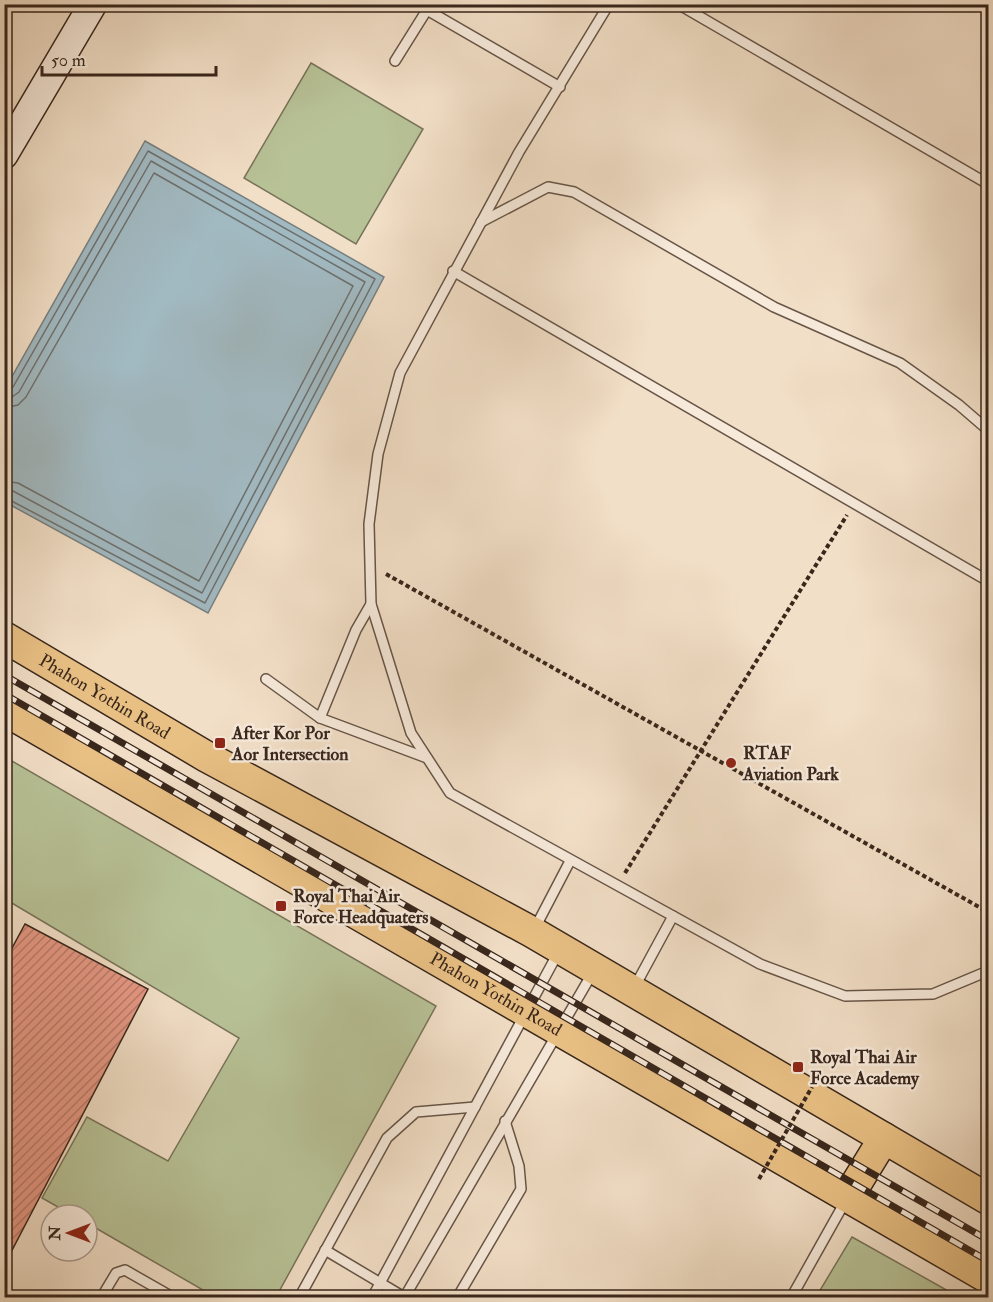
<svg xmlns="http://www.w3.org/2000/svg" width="993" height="1302" font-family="'IM FELL Double Pica',serif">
<defs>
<pattern id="building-hatch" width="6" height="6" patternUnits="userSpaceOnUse" patternTransform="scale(1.5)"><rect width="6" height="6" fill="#e69884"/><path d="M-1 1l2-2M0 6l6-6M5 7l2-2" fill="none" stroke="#bb7c6b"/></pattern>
</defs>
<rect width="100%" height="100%" fill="#f2dfc7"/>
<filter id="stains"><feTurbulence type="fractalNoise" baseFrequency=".00333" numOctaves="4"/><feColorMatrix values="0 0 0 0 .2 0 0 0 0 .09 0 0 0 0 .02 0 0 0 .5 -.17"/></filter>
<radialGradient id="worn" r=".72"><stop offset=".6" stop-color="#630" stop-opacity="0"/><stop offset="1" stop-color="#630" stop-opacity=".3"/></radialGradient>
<!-- green -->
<g fill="#b8c297" stroke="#78745a" stroke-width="1.5">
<path d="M311,63L423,129L356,244L244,178Z"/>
<path d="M5,757L436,1006L276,1297H215L87,1223V1215H72L42,1198L87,1117L168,1161L239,1038L5,899Z"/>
<path d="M852,1237L959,1297H816Z"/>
</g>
<!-- water -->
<path fill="#a1b9c1" stroke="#777f7f" stroke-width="1.5" d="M145,141L384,277L208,613L5,502V389Z"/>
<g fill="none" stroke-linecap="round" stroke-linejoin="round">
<!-- shore -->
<g stroke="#6d706e" stroke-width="1.5">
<path d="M4,391L13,387L148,151L375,279L205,603L4,497"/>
<path d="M4,399L12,397L19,392L151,161L365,282L202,593L13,491L4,490"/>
<path d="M4,408L18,405L26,397L154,173L353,286L199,581L18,483L4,481"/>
</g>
</g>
<!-- building -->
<path fill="url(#building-hatch)" stroke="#39271c" stroke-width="1.5" d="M25,924L148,989L9,1256L4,1254V963Z"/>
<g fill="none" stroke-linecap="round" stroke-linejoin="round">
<defs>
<g id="service">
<path d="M609,4L519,152L400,373L378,454L369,524L371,604L411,733L450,793L760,964L845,996L933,994L988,971"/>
<path d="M678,4L988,184"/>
<path d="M427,10L560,87"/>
<path d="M395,61L430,5"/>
<path d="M481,222L548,187L574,192L774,307L900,363L959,405L988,430"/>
<path d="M453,271L988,581"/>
<path d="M266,679L320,718L427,758"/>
<path d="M320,718L356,630L371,604"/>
<path d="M535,928L570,861"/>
<path d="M634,988L673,916"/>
<path d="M325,1250L404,1297V1298L593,972"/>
<path d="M101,1298L116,1273L125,1270L174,1298"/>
<path d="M299,1298L387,1138L416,1112L475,1107"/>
<path d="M372,1298L559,951"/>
<path d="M457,1298L521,1189L519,1166L505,1121"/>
<path d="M791,1298L846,1200"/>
</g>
<path id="secondary" d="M4,155L93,4"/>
<g id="primary">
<path id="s1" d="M4,637L207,757L532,932L988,1199"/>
<path id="s2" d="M4,710L988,1278"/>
<path d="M848,1197L884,1138"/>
</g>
</defs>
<!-- service casing -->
<use href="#service" stroke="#675547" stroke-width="12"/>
<!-- secondary casing -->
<use href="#secondary" stroke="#39271c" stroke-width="30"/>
<!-- primary casing -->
<use href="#primary" stroke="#39271c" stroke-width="33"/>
<!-- path -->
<g stroke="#39271c" stroke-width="4" stroke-dasharray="4.5 3" stroke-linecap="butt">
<path d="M386,574L988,912"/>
<path d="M625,873L847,515"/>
</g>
<!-- service -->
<use href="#service" stroke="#f7eadb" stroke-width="9"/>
<!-- secondary -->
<use href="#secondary" stroke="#f7eadb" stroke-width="27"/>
<!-- primary -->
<use href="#primary" stroke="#e9c084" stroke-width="30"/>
<defs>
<g id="rail">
<path d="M4,675L988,1240"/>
<path d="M4,694L988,1261"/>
</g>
</defs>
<!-- rail casing -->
<use href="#rail" stroke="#39271c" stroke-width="7"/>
<!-- rail -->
<use href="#rail" stroke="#f7eadb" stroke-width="4.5" stroke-dasharray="14" stroke-linecap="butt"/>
<!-- path-bridge -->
<path stroke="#39271c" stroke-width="4" stroke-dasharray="4.5 3" stroke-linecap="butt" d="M759,1179L812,1087"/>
</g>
<!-- markers -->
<g fill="#8f2418" stroke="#f7eadb" stroke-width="2">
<rect x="214" y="737" width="12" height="12" rx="3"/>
<circle cx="731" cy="763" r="6"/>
<rect x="275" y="900" width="12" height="12" rx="3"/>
<rect x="792" y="1061" width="12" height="12" rx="3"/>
</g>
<g text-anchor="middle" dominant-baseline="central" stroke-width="5" stroke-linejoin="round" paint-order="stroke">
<!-- street labels -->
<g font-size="18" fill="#39271c" stroke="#f7eadb">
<text stroke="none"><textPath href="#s1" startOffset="117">Phahon Yothin Road</textPath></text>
<text stroke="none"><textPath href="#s2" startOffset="568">Phahon Yothin Road</textPath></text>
</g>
<!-- poi labels -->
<g font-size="18" font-weight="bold" fill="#39271c" stroke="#f7eadb" text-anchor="start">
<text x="232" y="733">After Kor Por<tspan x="232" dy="21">Aor Intersection</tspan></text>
<text x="743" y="753">RTAF<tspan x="743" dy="21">Aviation Park</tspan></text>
<text x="293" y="896">Royal Thai Air<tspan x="293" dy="21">Force Headquaters</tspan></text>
<text x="810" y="1057">Royal Thai Air<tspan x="810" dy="21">Force Academy</tspan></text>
</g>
</g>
<!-- margin -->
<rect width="993" height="1302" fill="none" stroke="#f2dfc7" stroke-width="24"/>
<rect x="6" y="6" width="981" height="1290" fill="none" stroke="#39271c" stroke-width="3"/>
<rect x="12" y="12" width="969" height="1278" fill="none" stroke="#39271c" stroke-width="1.5"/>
<!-- north arrow -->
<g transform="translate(69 1233) rotate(270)"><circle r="28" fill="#f7eadb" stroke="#ab9c8f" stroke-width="1.5"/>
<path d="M0-4.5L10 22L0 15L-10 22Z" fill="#8f2418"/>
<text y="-9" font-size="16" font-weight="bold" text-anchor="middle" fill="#39271c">N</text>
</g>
<!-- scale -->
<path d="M42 66v9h174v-9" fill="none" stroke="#39271c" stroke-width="3"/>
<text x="51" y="66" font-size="18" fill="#39271c" stroke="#f7eadb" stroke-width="4.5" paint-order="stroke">50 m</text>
<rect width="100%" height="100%" filter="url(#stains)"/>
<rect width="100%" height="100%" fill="url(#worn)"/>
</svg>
